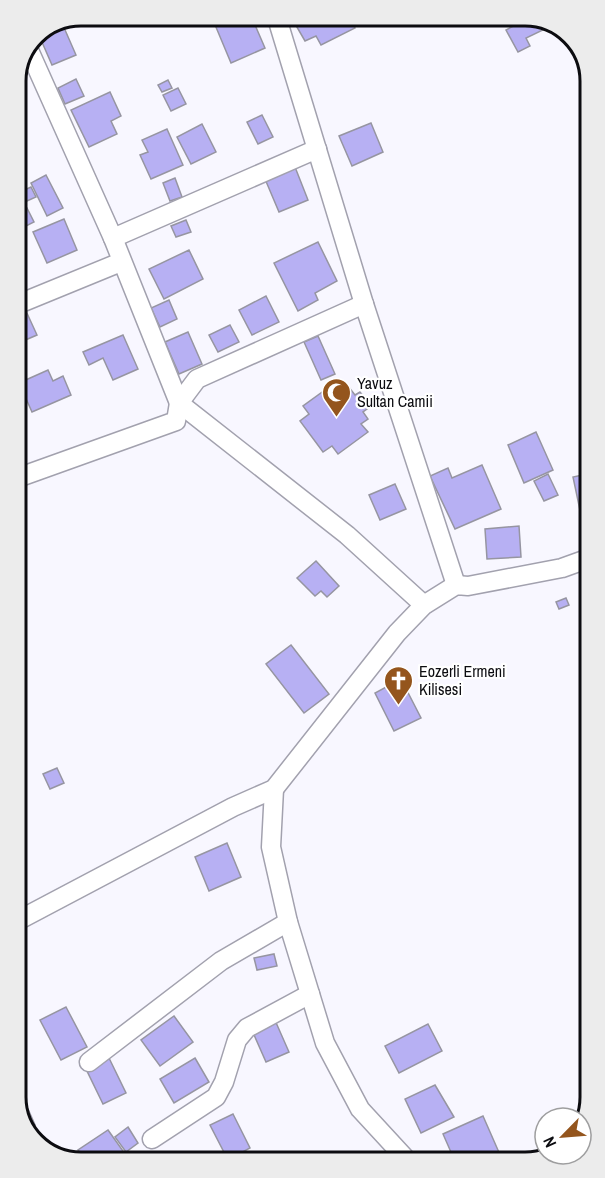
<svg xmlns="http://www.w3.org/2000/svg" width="605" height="1178" font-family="'Archivo Narrow',sans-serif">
<rect width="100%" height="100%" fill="#f8f7ff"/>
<!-- building -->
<g fill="#b7b0f3" stroke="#9695a1" stroke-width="1.5">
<path d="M226,15H260L252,18L265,48L231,63L213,20Z"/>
<path d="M308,15H348L355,28L321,45L316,36L305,41L294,22Z"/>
<path d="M532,16L543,21L547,28L526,38L530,46L518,52L506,30Z"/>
<path d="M62,23L76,55L52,65L38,33Z"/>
<path d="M76,79L84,96L65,104L58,88Z"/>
<path d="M168,80L172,88L162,92L158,85Z"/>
<path d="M178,88L186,104L171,111L163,95Z"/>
<path d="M110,92L121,116L111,121L117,134L89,147L71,110Z"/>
<path d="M262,115L273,137L258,144L247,122Z"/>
<path d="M371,123L383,152L352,166L339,136Z"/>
<path d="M202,124L216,152L191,164L177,137Z"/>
<path d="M167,129L183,165L151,179L140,155L148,152L142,140Z"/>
<path d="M295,167L308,200L279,212L265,179Z"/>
<path d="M46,175L63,208L47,216L31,183Z"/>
<path d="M175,178L182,197L170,201L163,183Z"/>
<path d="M31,187L36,197L27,201L22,191Z"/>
<path d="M27,208L34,222L16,231V214Z"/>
<path d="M64,219L77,250L47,263L33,232Z"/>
<path d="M186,220L191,232L176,237L171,226Z"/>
<path d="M318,242L337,281L315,293L318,300L298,311L274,263Z"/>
<path d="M189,250L203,279L164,299L149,269Z"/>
<path d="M266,296L279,322L252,335L239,310Z"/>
<path d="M169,300L177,319L160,327L151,308Z"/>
<path d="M26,311L37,335L16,344V316Z"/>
<path d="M230,325L239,342L218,352L209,335Z"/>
<path d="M188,332L202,364L179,374L165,342Z"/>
<path d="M123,335L138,369L113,380L103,358L89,365L83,352Z"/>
<path d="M318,336L335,374L321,380L304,342Z"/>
<path d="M48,370L53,381L63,376L71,395L32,412L19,383Z"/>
<path d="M336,382L342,390L348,386L355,395L360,392L371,406L363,412L368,419L361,424L368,432L338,454L332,446L323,452L300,421L309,414L303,406Z"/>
<path d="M536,432L553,470L524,483L508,445Z"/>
<path d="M482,465L501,509L455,529L430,476L448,468L452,478Z"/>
<path d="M548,474L558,495L544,501L534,481Z"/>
<path d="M587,474V514L581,515L573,477Z"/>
<path d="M395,484L406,509L380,520L369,495Z"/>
<path d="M519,526L521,557L487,559L485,529Z"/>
<path d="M316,561L339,586L327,597L321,591L315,596L297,578Z"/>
<path d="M566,598L569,605L559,609L556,602Z"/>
<path d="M291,645L329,694L304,713L266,664Z"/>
<path d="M401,679L421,718L394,731L375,693Z"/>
<path d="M57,768L64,783L50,789L43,774Z"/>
<path d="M227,843L241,877L209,891L195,857Z"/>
<path d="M274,954L277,966L257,970L254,958Z"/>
<path d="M20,968L25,978L19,981V969Z"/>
<path d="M66,1007L87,1047L61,1060L40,1020Z"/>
<path d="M174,1016L193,1042L160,1066L141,1040Z"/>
<path d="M274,1018L289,1052L266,1062L251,1028Z"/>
<path d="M428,1024L442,1051L399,1073L385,1046Z"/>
<path d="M109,1058L126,1093L103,1104L86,1069Z"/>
<path d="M195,1058L209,1082L174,1103L160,1079Z"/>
<path d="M435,1085L454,1117L421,1133L405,1099Z"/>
<path d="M28,1109L35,1125L26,1130L20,1122V1112Z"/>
<path d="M233,1114L250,1148L228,1160L210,1125Z"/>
<path d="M483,1116L501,1157L454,1159L443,1134Z"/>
<path d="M128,1127L138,1143L126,1152L115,1137Z"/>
<path d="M108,1130L123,1151L105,1163H87L78,1150Z"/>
</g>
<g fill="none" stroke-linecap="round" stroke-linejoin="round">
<defs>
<g id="minor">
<path d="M276,15L364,304L456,585"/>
<path d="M28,48L113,238L179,403L347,535L424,605"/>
<path d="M113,238L317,149"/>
<path d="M16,305L121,262"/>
<path d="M17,478L176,421L179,403L197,379L364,304"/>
<path d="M274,789L271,847L288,922L325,1043L360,1109L407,1160"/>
<path d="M19,920L233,807L274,789L397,633L424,605L456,585L468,586L562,568L587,559"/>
<path d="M89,1062L221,961L288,922"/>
<path d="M152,1139L216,1097L224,1082L237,1040L247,1028L310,994"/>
</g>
</defs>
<!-- minor casing -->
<use href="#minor" stroke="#a2a1ae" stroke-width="21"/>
<!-- minor -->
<use href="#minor" stroke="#fff" stroke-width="18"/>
</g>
<!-- icons -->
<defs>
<symbol id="mosque-pin" viewBox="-11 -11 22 30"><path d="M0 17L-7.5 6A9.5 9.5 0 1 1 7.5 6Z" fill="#94551d" stroke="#fff"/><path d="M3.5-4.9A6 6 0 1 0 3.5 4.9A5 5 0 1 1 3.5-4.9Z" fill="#fff"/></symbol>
<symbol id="church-pin" viewBox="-11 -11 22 30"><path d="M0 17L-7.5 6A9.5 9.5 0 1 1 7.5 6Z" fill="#94551d" stroke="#fff"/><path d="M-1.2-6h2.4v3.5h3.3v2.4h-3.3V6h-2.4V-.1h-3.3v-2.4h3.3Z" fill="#fff"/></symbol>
</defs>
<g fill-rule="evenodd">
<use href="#mosque-pin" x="320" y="376" width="33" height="45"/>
<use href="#church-pin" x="382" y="664" width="33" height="45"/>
</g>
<g text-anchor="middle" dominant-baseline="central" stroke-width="4.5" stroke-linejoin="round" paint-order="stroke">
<!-- poi labels -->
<g font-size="16" fill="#0c0c10" stroke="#fff" text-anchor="start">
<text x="357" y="383">Yavuz<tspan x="357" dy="18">Sultan Camii</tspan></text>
<text x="419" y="671">Eozerli Ermeni<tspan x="419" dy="18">Kilisesi</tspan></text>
</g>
</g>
<!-- crop -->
<path d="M0 0H605V1178H0ZM81 26H525A55 55 0 0 1 580 81V1097A55 55 0 0 1 525 1152H81A55 55 0 0 1 26 1097V81A55 55 0 0 1 81 26Z" fill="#ececec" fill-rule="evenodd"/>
<path fill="none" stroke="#0c0c10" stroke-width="3" d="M81 26H525A55 55 0 0 1 580 81V1097A55 55 0 0 1 525 1152H81A55 55 0 0 1 26 1097V81A55 55 0 0 1 81 26Z"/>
<!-- north arrow -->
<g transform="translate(563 1136) rotate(245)"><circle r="28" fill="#ffffff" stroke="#9e9e9f" stroke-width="1.5"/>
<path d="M0-4.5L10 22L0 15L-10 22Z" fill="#94551d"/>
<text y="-9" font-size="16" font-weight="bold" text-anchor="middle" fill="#0c0c10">N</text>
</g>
</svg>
